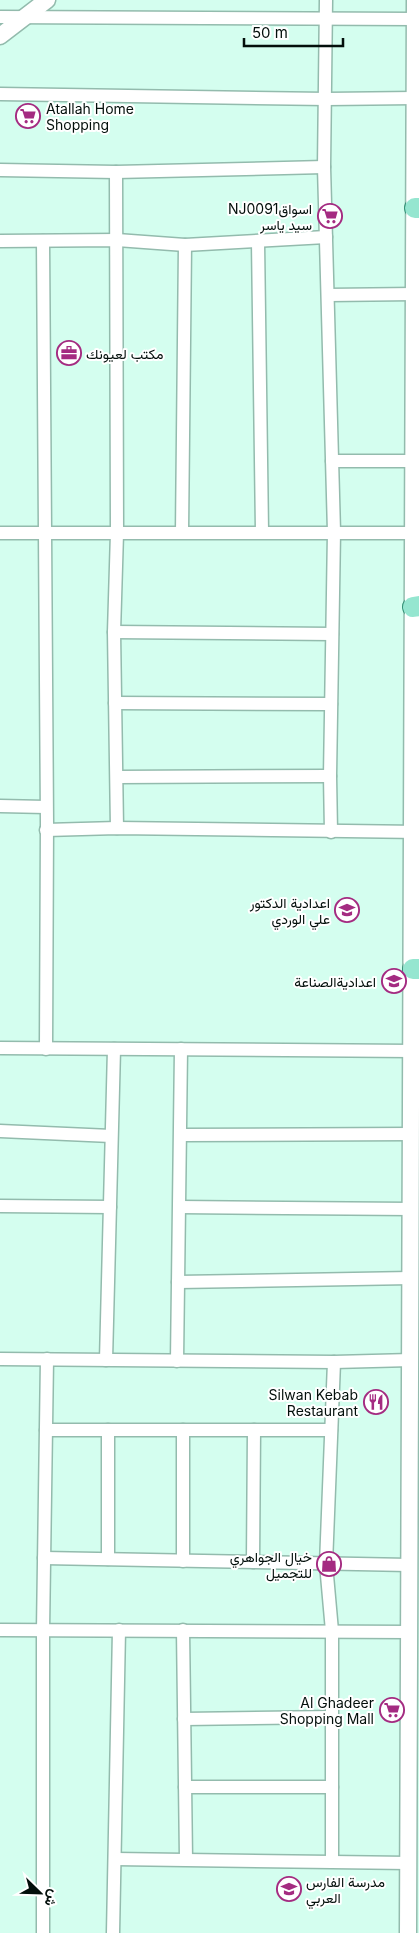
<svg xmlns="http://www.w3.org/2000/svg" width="419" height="1933" font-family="Inter,Vazirmatn,sans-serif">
<rect width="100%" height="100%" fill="#d4feef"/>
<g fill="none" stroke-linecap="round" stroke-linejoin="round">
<defs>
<g id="minor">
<path d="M326,0L324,167L334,532L330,776L331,832"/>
<path d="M0,17L415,19"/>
<path d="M0,94L327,99L415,98"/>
<path d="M0,170L116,172L324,167"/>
<path d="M116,172L117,533L114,632L117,828"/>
<path d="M0,241L117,240L185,245L326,237"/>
<path d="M43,241L47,823L46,1049"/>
<path d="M258,242L262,532"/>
<path d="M328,295L415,294"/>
<path d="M332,461H414"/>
<path d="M182,532L185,245"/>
<path d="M0,533H413"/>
<path d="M114,632L332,634"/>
<path d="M115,703L331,704"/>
<path d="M118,777L330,776"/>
<path d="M0,806L46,807"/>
<path d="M46,830L117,828L419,832"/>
<path d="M0,1048L413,1051"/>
<path d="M0,1131L111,1136"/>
<path d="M181,1135L412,1134"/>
<path d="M0,1206L110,1207"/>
<path d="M180,1207L412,1209"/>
<path d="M178,1282L411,1278"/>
<path d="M0,1359L334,1362L411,1360"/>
<path d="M106,1360L114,1049"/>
<path d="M177,1361L181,1049"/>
<path d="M46,1430H331"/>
<path d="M44,1558L409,1565"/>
<path d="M108,1559V1430"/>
<path d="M183,1561V1430"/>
<path d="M253,1562L254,1430"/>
<path d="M0,1630L409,1632"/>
<path d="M183,1630L186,1859"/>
<path d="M184,1719L332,1717"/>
<path d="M185,1787H332"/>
<path d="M115,1859L409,1863"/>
<path d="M332,1861V1631L326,1564L334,1362"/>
<path d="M43,1933V1630L47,1359"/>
<path d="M113,1933L119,1630"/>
</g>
<g id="tertiary">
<path d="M0,36L47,0"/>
<path d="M408,1933L415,0"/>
</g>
<g id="primary">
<path d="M415,208H419"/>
<path d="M413,607L419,606"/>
<path d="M413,969H419"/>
</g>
</defs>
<!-- minor casing -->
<use href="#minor" stroke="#93bbad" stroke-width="15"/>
<!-- tertiary casing -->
<use href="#tertiary" stroke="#93bbad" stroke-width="19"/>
<!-- primary casing -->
<use href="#primary" stroke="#349076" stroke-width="22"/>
<!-- minor -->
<use href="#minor" stroke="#fff" stroke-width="12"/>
<!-- tertiary -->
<use href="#tertiary" stroke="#fff" stroke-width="16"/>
<!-- primary -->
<use href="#primary" stroke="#95e6d0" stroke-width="20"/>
</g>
<!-- icons -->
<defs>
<symbol id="supermarket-ring" viewBox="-11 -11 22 22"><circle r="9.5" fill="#fff" stroke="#a42b81" stroke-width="1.5"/><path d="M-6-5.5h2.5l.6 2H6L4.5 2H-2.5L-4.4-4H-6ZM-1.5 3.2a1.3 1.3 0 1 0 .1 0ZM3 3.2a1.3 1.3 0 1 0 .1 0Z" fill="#a42b81"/></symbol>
<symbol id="office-ring" viewBox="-11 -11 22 22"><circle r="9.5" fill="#fff" stroke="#a42b81" stroke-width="1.5"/><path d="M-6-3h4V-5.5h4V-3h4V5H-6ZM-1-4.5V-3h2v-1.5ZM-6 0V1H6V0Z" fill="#a42b81"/></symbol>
<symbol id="school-ring" viewBox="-11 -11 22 22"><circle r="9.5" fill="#fff" stroke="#a42b81" stroke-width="1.5"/><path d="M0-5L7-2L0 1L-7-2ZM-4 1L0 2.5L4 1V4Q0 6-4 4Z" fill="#a42b81"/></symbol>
<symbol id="restaurant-ring" viewBox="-11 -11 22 22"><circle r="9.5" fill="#fff" stroke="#a42b81" stroke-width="1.5"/><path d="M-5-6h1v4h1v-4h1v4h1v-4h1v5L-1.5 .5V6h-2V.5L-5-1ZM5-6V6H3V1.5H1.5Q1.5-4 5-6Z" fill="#a42b81"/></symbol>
<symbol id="shop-ring" viewBox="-11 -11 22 22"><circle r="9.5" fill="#fff" stroke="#a42b81" stroke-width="1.5"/><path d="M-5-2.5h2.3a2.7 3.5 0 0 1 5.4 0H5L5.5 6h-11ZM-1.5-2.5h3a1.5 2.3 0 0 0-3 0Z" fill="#a42b81"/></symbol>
</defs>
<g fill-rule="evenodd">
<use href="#supermarket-ring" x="14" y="102" width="28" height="28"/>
<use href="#supermarket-ring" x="316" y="202" width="28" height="28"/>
<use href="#office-ring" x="55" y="339" width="28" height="28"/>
<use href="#school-ring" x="333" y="896" width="28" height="28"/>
<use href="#school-ring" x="380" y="967" width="28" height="28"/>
<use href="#restaurant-ring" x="362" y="1388" width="28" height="28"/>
<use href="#shop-ring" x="315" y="1550" width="28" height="28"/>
<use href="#supermarket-ring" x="378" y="1696" width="28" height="28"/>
<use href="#school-ring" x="275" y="1875" width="28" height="28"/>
</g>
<g text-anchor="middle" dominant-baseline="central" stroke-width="4" stroke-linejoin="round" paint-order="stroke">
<!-- poi labels -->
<g font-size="14" fill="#030f0b" stroke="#fff" text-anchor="end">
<text x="46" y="108" text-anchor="start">Atallah Home<tspan x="46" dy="16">Shopping</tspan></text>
<text x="312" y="208">NJ0091اسواق<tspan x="312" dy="16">سيد ياسر</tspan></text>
<text x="86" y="353" text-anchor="start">مكتب لعيونك</text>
<text x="330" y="902">اعدادية الدكتور<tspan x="330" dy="16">علي الوردي</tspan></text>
<text x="376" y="981">اعداديةالصناعة</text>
<text x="358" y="1394">Silwan Kebab<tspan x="358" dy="16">Restaurant</tspan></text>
<text x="312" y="1556">خيال الجواهري<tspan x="312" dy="16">للتجميل</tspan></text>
<text x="374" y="1702">Al Ghadeer<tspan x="374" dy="16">Shopping Mall</tspan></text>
<text x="306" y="1881" text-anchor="start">مدرسة الفارس<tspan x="306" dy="16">العربي</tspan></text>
</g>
</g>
<!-- north arrow -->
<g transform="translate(40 1893) rotate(113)" stroke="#ffffff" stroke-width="4" paint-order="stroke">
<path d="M0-4L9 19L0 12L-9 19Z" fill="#030f0b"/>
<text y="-8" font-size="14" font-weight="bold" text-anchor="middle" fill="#030f0b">ش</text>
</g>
<!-- scale -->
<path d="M244 38v8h99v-8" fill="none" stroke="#030f0b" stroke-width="2.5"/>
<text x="252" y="38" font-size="15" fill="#030f0b" stroke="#ffffff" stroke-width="4" paint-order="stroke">50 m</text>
</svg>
